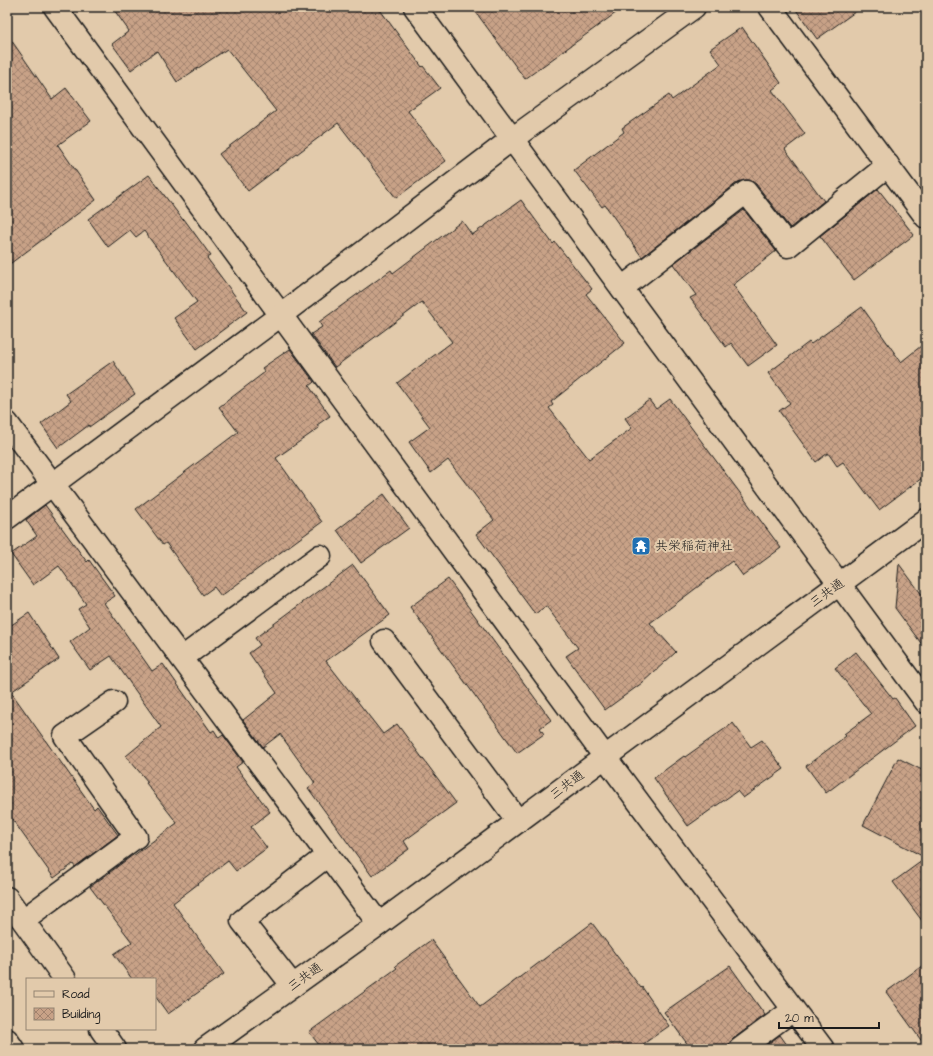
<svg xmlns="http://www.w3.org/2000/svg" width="933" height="1056" font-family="'Architects Daughter','Klee One',sans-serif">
<defs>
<pattern id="building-cross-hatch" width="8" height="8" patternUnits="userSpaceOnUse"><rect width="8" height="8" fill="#c8a287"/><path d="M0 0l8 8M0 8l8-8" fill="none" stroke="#a2836e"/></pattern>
</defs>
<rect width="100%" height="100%" fill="#e2caab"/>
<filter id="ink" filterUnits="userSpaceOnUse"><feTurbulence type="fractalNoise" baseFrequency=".025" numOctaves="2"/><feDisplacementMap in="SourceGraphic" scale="8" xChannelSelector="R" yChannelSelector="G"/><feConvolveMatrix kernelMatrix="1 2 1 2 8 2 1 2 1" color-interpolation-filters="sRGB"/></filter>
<g filter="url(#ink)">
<!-- building -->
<g fill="url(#building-cross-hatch)" stroke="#1c1c1c">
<path d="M112,7H378L422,67L423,66L440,88L408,111L446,161L396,198L338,123L248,191L219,154L276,111L227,49L177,82L157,51L131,70L112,44L129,31Z"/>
<path d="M472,7H624L525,79Z"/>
<path d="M794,7H862L817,39Z"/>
<path d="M742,27L781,83L772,90L805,134L785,149L824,201L790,228L756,184L750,180H744L738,182L642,257L605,205L602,207L574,170L624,132L622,128L669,95L672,100L721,64L710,49Z"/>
<path d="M7,34L52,99L66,88L91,121L58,145L96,200L7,266Z"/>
<path d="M149,175L183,220L184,219L211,256L207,258L247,312L197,349L174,318L197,302L144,231L136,237L130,230L108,247L88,219Z"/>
<path d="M878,189L914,235L854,280L820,236Z"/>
<path d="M521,200L553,244L555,242L592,289L586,294L625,343L551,402L553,405L549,408L589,459L632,428L625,418L649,400L656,409L670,399L781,548L743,576L732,561L650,623L676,652L642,683L605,710L566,656L578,648L546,606L535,614L476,534L494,520L448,460L431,473L409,442L430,427L397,383L452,342L422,302L335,367L311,334L322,327L319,322L391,270L393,273L462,221L472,235Z"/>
<path d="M744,210L776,251L733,285L777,345L748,366L731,343L726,347L690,298L696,295L673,264Z"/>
<path d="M862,307L901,362L926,342V475L879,510L843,462L837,466L828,453L816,462L779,411L790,403L768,373L809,342L811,344Z"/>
<path d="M290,349L314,382L309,386L330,416L317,425L319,428L276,458L322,522L221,596L214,587L203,595L166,543L163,545L136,509L238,432L219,407L265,372L262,368Z"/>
<path d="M113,361L135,394L89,427V425L58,448L41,424L71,401L66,394Z"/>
<path d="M384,494L409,528L361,563L337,530Z"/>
<path d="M45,505L87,562L89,560L115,596L104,603L152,671L163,664L211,732L214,730L219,738L223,735L243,762L236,767L270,812L251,827L267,848L236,871L228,861L173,903L224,974L168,1014L155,996V979H132L114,954L132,942L90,887L133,855V856L177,823L146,783L148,782L126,756L161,727L111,656L90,670L70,642L90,627L78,609L86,604L59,566L33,585L11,554L37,536L26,520Z"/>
<path d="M899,564L926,600V650L895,608Z"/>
<path d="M353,565L390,615L326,661L383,734L397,724L456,803L404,841L409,849L372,876L308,788L315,783L280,734L263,747L243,720L277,693L249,653L260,645L255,638Z"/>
<path d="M448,579L551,720L540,728L544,734L517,753L410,607Z"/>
<path d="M29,613L59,659L11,692L94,809L97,806L118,835L75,867L73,864L54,878L7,812V628Z"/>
<path d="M856,652L893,699L895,698L915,726L826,793L806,766L846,736L844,734L871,714L835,668Z"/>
<path d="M733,723L751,747L762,740L784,769L743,798L737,791L688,826L654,778L684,756L685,757Z"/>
<path d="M898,758L926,772V926L893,882L926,858L863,825Z"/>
<path d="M592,923L641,988L642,987L669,1026L636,1049H322L309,1032L397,968L395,966L431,940L480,1007Z"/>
<path d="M926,963V1047L886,992Z"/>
<path d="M730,966L765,1015L733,1039L729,1044L728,1049H691L664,1012Z"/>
<path d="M780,1035L790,1049H761Z"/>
</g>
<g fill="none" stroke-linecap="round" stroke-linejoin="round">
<defs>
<g id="minor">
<path d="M55,7L605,757L823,1049"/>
<path d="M415,7L926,702"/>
<path d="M770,7L926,217"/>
<path d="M622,288L746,192L788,246L888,165"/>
<path d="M7,423L379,924"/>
<path d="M7,518L281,315L512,139L694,7"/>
<path d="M384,641L518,821"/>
<path d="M182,658L320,556"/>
<path d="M7,898L65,979"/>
<path d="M23,920L136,837L65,736L114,702"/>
<path d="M293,986L242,921L328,855"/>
<path d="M101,1029L115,1049"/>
<path d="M7,1040L13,1049"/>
<path d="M205,1049L379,924L926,520"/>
<path d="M740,1049L793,1010"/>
</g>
</defs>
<!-- minor casing -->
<use href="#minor" stroke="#1c1c1c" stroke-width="25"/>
<!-- minor -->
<use href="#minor" stroke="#e2caab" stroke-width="22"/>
</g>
</g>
<!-- icons -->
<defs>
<symbol id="temple-square" viewBox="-11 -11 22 22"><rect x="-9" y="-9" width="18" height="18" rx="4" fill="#1f6fb2" stroke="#e2caab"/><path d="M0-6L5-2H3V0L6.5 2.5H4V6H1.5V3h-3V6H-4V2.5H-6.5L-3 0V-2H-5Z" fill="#fff"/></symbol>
</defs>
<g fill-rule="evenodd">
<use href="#temple-square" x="630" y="535" width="22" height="22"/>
</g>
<g text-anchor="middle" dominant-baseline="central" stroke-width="4" stroke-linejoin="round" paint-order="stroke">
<!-- poi labels -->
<g font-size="13" fill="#1c1c1c" stroke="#e2caab" text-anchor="start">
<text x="655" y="546">共栄稲荷神社</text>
</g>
<!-- street labels -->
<g font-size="13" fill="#1c1c1c" stroke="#e2caab">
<text transform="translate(827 593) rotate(-36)">三共通</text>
<text transform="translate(567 785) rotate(-37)">三共通</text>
<text transform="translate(305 977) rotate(-36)">三共通</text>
</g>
</g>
<!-- margin -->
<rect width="933" height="1056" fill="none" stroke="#e2caab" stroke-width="24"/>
<rect x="12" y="12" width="909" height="1032" fill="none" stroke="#1c1c1c" stroke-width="1.5" filter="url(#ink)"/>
<!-- legend -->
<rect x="26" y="978" width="130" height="52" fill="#e2caab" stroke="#938472"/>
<rect x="34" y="991" width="20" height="6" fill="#e2caab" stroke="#938472"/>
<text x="62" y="998" font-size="12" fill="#1c1c1c">Road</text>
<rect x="34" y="1008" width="20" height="12" fill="url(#building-cross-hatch)" stroke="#938472"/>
<text x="62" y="1018" font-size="12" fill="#1c1c1c">Building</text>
<!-- scale -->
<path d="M779 1022v6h100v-6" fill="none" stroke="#1c1c1c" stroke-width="2"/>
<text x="785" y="1022" font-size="12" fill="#1c1c1c" stroke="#e2caab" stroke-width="3" paint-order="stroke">20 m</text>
</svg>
